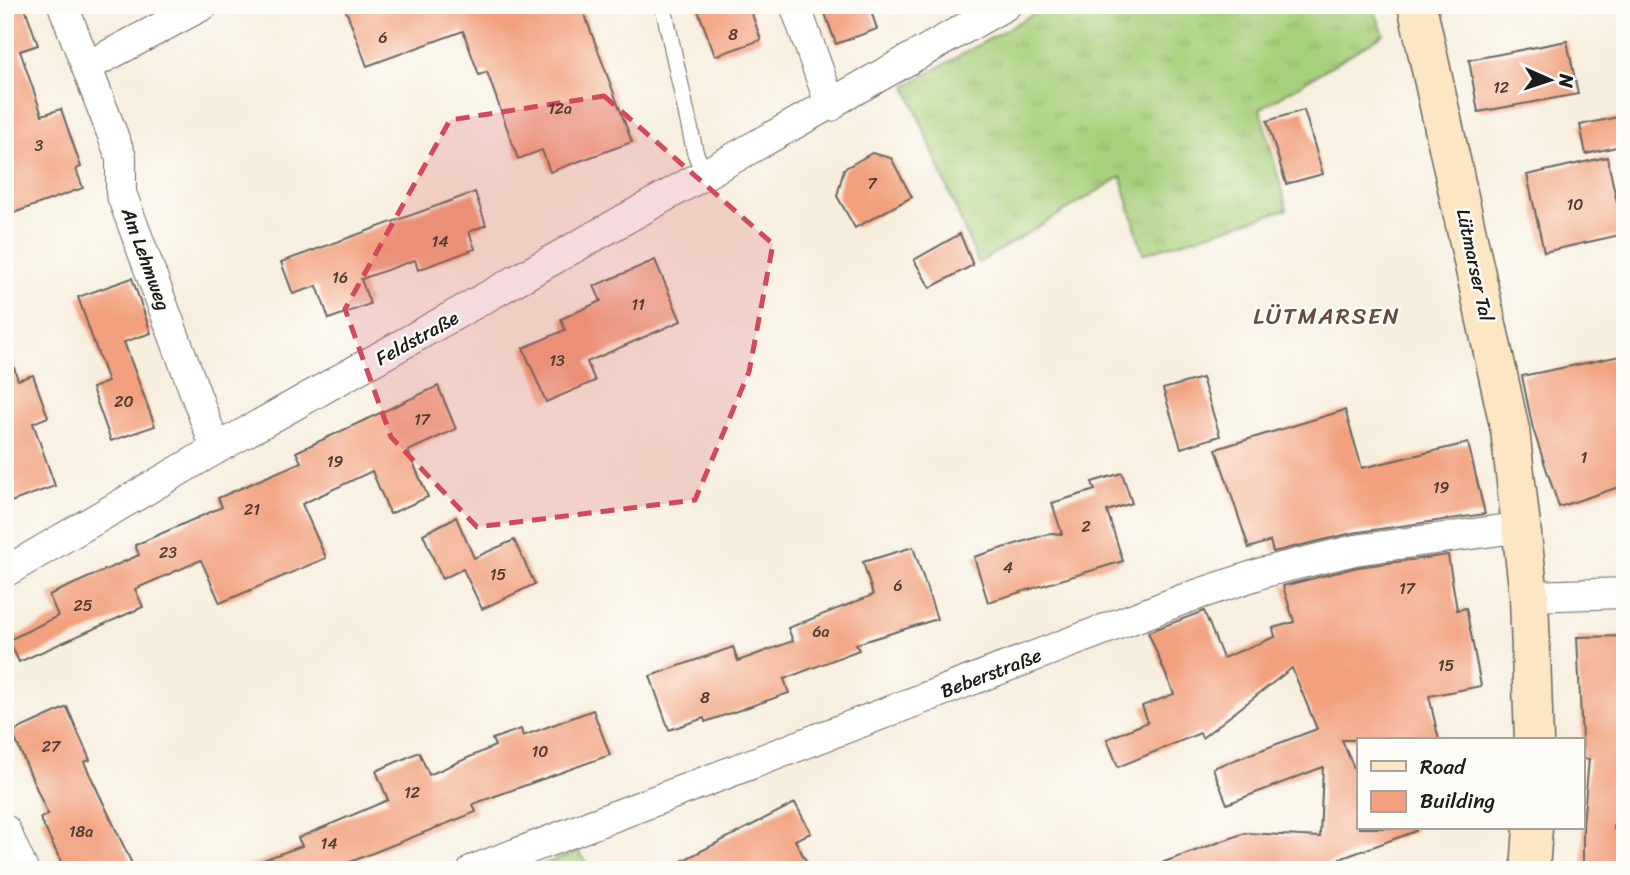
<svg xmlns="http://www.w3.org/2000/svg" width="1630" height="875" font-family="Sriracha,sans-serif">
<defs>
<pattern id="grass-tufts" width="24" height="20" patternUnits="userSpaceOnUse" patternTransform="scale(1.75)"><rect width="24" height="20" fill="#a7d07b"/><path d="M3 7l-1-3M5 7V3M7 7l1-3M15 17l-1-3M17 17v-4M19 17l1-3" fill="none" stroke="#8fb26a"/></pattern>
</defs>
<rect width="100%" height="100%" fill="#fdfcf7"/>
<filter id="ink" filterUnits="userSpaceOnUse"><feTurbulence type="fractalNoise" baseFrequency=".0143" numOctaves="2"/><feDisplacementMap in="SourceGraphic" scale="14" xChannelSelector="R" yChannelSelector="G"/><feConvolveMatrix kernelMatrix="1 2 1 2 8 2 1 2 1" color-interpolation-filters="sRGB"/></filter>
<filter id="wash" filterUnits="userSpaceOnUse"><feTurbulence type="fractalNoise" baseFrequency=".00686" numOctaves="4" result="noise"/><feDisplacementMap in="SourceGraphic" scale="28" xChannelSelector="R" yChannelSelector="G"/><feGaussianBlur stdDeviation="1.57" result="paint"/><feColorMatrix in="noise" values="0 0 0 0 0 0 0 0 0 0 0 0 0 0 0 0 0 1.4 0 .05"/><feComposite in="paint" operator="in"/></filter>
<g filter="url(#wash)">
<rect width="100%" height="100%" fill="#f7efde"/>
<!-- grass -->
<g fill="url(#grass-tufts)" stroke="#62764c" stroke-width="2">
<path d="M1049,5H1372L1384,34L1260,109L1287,209L1143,254L1121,177L978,263L906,86Z"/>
<path d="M579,851L591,870H528Z"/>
</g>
<g id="blocks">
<!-- building -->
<g fill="#f2a07d">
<path d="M5,5H24L38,45L20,51L42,115L61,109L81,167L76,169L83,188L5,216Z"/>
<path d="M344,5H581L632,142L550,172L542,150L518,159L487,72L479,75L463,31L367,66Z"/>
<path d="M696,5H749L761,40L715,56Z"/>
<path d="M822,5H869L877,29L836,44Z"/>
<path d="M1567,41L1578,94L1478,112L1469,60Z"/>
<path d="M1304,110L1323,174L1286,184L1267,121Z"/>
<path d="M1618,117L1625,145L1586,154L1580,125Z"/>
<path d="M872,153L891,158L912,197L855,228L837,196L844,169Z"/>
<path d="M1607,157L1624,234L1544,252L1527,175Z"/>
<path d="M475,192L486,225L469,232L475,249L418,270L415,260L361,279L370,304L329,319L317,286L293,294L281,262Z"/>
<path d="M960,234L973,265L930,288L914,260Z"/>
<path d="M655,260L681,321L587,362L595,381L546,402L523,348L565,330L561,319L601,301L594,286Z"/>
<path d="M132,278L151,333L124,342L155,426L111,441L92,388L108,382L78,297Z"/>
<path d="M10,355L18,380L33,375L48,417L33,423L55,486L5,504V356Z"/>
<path d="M1625,355V485L1559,507L1533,429L1522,376Z"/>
<path d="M1202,378L1220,436L1181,448L1163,389Z"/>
<path d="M438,386L456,429L408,451L428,497L390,514L372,471L302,504L326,558L220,603L201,560L135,589L143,607L19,662L9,640L58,616L49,595L139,555L135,545L222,507L218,498L301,462L296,452Z"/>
<path d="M1345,410L1362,468L1468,443L1485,514L1352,533L1273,552L1270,541L1249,548L1216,449Z"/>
<path d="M1122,473L1132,503L1107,511L1123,561L988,602L974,557L1051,533L1062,534L1052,503L1095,490L1092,482Z"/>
<path d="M456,517L474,558L514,540L535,584L482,609L463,569L442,579L423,534Z"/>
<path d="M913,547L937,619L856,644L859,650L784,679L789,693L705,722L704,718L669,730L650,676L733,647L738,661L793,641L788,628L873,595L863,562Z"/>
<path d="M1448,555L1457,610L1466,608L1481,686L1429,696L1439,740H1342L1359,780V828H1416V831L1310,870H1154L1153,866L1245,833L1320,837L1323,767L1227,804L1213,768L1317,729L1292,668L1202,738L1200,733L1118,767L1107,739L1148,722L1142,706L1174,694L1148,632L1204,611L1223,658L1275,637L1273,628L1294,622L1283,586L1358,567Z"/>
<path d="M1625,636V758H1622L1614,829L1625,830V854L1621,870H1583V824L1589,759H1583L1577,637Z"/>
<path d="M67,707L90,760L84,762L135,870H65L40,818L48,815L12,732Z"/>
<path d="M593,710L610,755L473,804L476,812L330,870H246V866L302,846L298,838L388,800L376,771L419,752L429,775L495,746L492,739L521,729L523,736Z"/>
<path d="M795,803L811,833L795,840L811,870H664Z"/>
</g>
</g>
</g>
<g filter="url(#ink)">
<use href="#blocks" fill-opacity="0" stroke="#696660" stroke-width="2"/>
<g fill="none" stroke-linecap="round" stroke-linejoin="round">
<defs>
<path id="lane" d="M663,5L695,152L705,176"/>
<g id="street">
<path d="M63,5L121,157V193L216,449"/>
<path d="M795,5L831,106"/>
<path d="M88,66L203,5"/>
<path d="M5,572L216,449L1006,5"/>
<path d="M1529,596L1625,593"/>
<path d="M5,830L23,870"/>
<path d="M473,870L1184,599L1265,572L1355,550L1523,527"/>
</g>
<g id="secondary">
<path d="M1417,5L1510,430L1529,596L1534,740"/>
<path d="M1530,870L1533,828"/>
</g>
</defs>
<!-- lane casing -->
<use href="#lane" stroke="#696660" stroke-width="18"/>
<!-- street casing -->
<use href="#street" stroke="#696660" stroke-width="32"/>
<!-- secondary casing -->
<use href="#secondary" stroke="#696660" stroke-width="41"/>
<!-- lane -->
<use href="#lane" stroke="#fff" stroke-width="16"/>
<!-- street -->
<use href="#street" stroke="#fff" stroke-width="30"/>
<!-- secondary -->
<use href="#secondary" stroke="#fce6c4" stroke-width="38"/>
</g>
</g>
<!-- marked area -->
<path fill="#d1495b" fill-opacity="0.2" stroke="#d1495b" stroke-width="5" stroke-dasharray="14 9" stroke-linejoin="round" d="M604,96L773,244L749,372L695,500L477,527L391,437L345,309L450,120Z"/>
<g text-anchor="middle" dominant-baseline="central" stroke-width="5" stroke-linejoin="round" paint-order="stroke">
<!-- number labels -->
<g font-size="16" fill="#523d34">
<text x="733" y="34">8</text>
<text x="383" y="37">6</text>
<text x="1501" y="87">12</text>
<text x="560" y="108">12a</text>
<text x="39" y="145">3</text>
<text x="872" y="183">7</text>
<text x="1575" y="204">10</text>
<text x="440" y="241">14</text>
<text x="340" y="277">16</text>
<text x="638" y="304">11</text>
<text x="557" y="360">13</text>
<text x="124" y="401">20</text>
<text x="422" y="419">17</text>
<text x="1584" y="457">1</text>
<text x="335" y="461">19</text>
<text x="1441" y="487">19</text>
<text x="252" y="509">21</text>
<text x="1086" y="526">2</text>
<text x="168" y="552">23</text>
<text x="1008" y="567">4</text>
<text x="498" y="574">15</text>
<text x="898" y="585">6</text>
<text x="1407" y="588">17</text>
<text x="83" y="605">25</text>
<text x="821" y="631">6a</text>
<text x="1446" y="665">15</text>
<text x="705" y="697">8</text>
<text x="51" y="746">27</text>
<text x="540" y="751">10</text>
<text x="412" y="792">12</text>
<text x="81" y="831">18a</text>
<text x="329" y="843">14</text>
</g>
<!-- street labels -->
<g font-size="19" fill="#1c1c1c" stroke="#fdfcf7">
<text transform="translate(146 259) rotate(70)">Am Lehmweg</text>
<text transform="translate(1475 265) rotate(78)">Lütmarser Tal</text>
<text transform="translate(417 338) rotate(-29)">Feldstraße</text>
<text transform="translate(991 673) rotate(-21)">Beberstraße</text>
</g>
<!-- quarter labels -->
<g font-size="23" letter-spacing="2" fill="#674a3e" stroke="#fdfcf7">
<text x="1327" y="316">LÜTMARSEN</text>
</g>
</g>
<!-- margin -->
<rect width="1630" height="875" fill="none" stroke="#fdfcf7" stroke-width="28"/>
<!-- legend -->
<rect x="1357" y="738" width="228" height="91" fill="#fdfcf7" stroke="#a3a29f" stroke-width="2"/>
<rect x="1371" y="761" width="35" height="10" fill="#fce6c4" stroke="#a3a29f" stroke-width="2"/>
<text x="1420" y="774" font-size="21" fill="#1c1c1c">Road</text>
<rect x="1371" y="791" width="35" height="21" fill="#f2a07d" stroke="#a3a29f" stroke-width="2"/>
<text x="1420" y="808" font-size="21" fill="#1c1c1c">Building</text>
<!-- north arrow -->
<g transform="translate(1550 80) rotate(93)" stroke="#fdfcf7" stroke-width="5" paint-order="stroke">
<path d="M0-5L12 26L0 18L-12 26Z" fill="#1c1c1c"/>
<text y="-10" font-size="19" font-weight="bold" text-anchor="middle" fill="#1c1c1c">N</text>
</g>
</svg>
